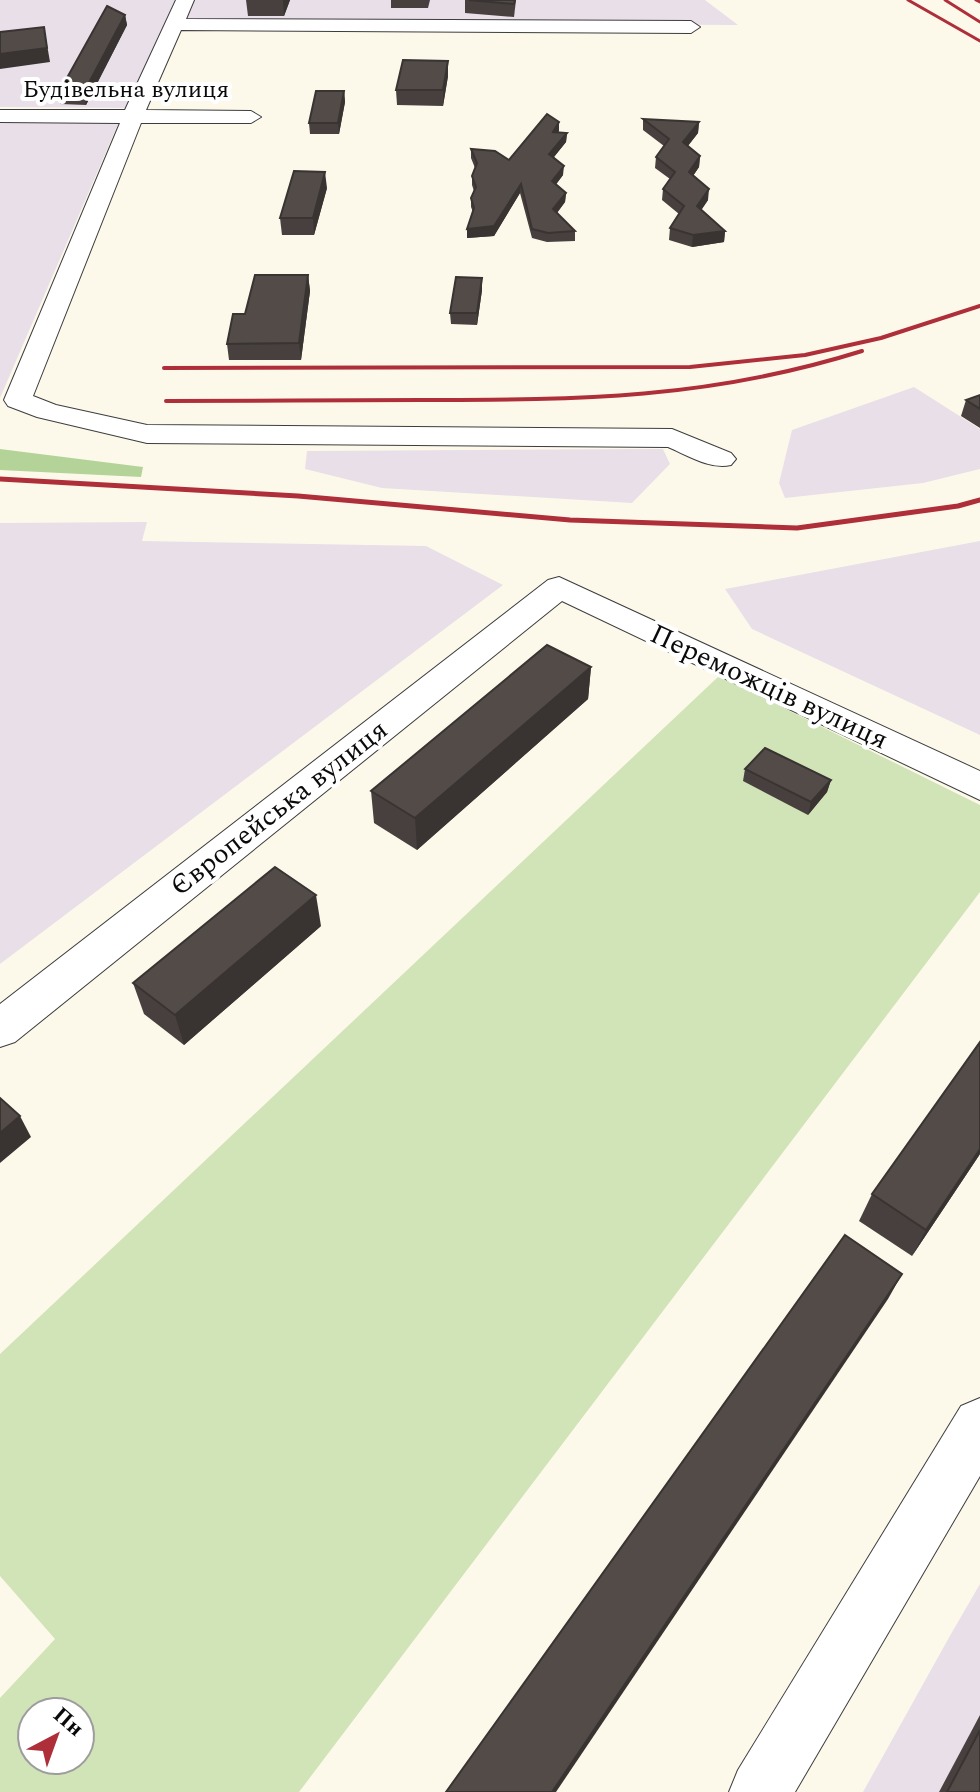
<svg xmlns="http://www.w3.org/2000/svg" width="980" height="1792" font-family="Spectral,serif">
<rect width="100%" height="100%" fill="#fdf9ea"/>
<!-- industrial -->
<g fill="#e8dfe9">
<path d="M0,0H705L738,25L173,22L133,108L0,107Z"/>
<path d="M119,122L0,398V123Z"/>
<path d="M914,387L980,429V469L923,483L785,498L779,483L792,430Z"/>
<path d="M663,449L670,464L632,503L382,488L305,469L307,451Z"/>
<path d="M147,522L142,541L426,546L503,585L0,964V523Z"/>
<path d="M980,541V735L752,629L725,589Z"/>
<path d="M980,1584V1792H863L951,1634Z"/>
</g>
<!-- green -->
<path fill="#d0e4b7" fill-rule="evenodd" d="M719,676L980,805V892L299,1792H0V1698L55,1639L0,1576V1354ZM32,1712H80V1760H32Z"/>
<!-- forest -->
<path fill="#b4d398" d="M0,449L143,467L141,477L0,470Z"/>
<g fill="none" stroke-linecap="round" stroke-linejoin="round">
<defs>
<g id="minor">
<path d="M176,0H194L186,19L691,21L700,27L691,33L181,30L146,110L251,111L261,117L251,123H141L33,396L56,405L147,425L672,429L731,453L736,459L731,465C710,470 687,455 668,447L147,443L37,417L8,406L4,400L120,123L0,122V110H125Z"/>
<path d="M559,577L980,771V800L562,601L15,1042L0,1047V1004L548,580Z"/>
<path d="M980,1398V1476L795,1792H729L738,1770L961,1406Z"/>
</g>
</defs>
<!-- minor casing -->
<use href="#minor" stroke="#3d3d3d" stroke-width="2"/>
<!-- minor -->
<use href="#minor" fill="#fff" fill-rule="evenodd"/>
<!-- rail-far2 -->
<g stroke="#ae2f39" stroke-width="3">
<path d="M908,0L980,41"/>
<path d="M945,0L980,22"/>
<path d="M976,0L980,2"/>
</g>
<!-- rail-far1 -->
<g stroke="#ae2f39" stroke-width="4">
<path d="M164,368L690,367L805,355L881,338L980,306"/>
<path d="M166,401C251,401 337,400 422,400C580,400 709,399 862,351"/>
</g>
<!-- rail -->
<path stroke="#ae2f39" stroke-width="5" d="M0,479L298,496L570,520L797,528L958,506L980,500"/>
</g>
<!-- wall -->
<g fill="#47403e">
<path d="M246,0H290L284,16H248Z"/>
<path d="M391,0H430L428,8H391Z"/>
<path d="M465,0H516L514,17L465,13Z"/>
<path d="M125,15L127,25L86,105L60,104L58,94Z"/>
<path d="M448,61V76L443,106L397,105L396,90Z"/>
<path d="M344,91L345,102L339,134H310L309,123Z"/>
<path d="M643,119L699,122L698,133L688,146L700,156L699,167L693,176L708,200L701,210L725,231L724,242L692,247L669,240L670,228L679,214L662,200L663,189L670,179L655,168L656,157L664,146L643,130Z"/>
<path d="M559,131L558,133H567L566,142L554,157L563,175L556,184L566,193L565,202L557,213L575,231V241L547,242L532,238L520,193L494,236L467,238L473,212L471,207V198L474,191L472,185V176L475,168L471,158V149L509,160Z"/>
<path d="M327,188L314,235H282L280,218Z"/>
<path d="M308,275L310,291L301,360H229L227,344Z"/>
<path d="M482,278V290L477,325L451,324L450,313Z"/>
<path d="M980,395V428L961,416L966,400Z"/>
<path d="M591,667L588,699L417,850L374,823L371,791Z"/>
<path d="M745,769L831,780L827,792L808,815L743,781Z"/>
<path d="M321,926L184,1045L144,1014L133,983Z"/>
<path d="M980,1154L912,1256L859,1221L872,1194Z"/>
<path d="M980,1715V1792H939Z"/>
</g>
<!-- shaded-wall -->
<g fill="#393432">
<path d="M283,0H290L284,16Z"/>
<path d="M125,15L127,25L86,105L83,94Z"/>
<path d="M44,27L50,62L0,69V54Z"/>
<path d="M448,61V76L443,106V90Z"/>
<path d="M344,91L345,102L339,134L338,123Z"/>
<path d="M559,122V131L553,141V132Z"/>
<path d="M699,122L698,133L682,153L683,142Z"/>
<path d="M567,133L566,142L549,163V154Z"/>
<path d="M700,156L699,167L688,183L689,172Z"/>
<path d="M564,166L563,175L552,190V181Z"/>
<path d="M325,172L327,188L314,235L313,218Z"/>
<path d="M521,184L520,193L494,236L467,238V229Z"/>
<path d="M709,189L708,200L696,218L697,206Z"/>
<path d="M566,193L565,202L553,218V209Z"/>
<path d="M725,231L724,242L692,247L693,235Z"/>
<path d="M308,275L310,291L301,360L299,343Z"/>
<path d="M482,278V290L477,325V313Z"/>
<path d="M591,667L588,699L417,850L415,818Z"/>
<path d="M831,780L827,792L808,815L811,802Z"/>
<path d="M316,895L321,926L184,1045L175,1015Z"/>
<path d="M20,1116L31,1137L0,1163V1133Z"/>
<path d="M980,1149V1154L912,1256L926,1230Z"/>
<path d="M902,1274L888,1299L556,1792H552Z"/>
</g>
<!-- building -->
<g fill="#524b48" stroke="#393432" stroke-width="2">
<path d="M469,0H515L514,4Z"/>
<path d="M107,6L125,15L83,94H58Z"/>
<path d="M44,27L47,48L0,54V32Z"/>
<path d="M403,60L448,61L443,90H396Z"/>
<path d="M316,91H344L338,123H309Z"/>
<path d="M547,114L559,122L553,132L567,133L549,154L564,166L552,181L566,193L553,209L575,231L548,233L532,229L521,184L494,226L467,229L474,208L471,198L476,187L472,176L477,163L471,149L495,151L509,160Z"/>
<path d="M643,119L699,122L683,142L700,156L689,172L709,189L697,206L725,231L693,235L670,228L684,206L663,189L675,172L656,157L669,139Z"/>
<path d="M294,171L325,172L313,218H280Z"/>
<path d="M255,275H308L299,343L227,344L233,314H245Z"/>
<path d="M456,277L482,278L477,313H450Z"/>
<path d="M980,395V409L966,400Z"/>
<path d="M547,645L591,667L415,818L371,791Z"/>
<path d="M765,748L831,780L811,802L745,769Z"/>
<path d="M275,867L316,895L175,1015L133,983Z"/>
<path d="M980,1042V1149L926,1230L872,1194Z"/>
<path d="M0,1098L20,1116L0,1133Z"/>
<path d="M845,1235L902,1274L552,1792H446Z"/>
<path d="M980,1730V1792H947Z"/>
</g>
<g text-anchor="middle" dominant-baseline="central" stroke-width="8" stroke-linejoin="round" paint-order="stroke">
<!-- far-street labels -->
<g font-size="24" fill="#0a0a0a" stroke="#fff">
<text x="126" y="90">Будівельна вулиця</text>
</g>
<!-- street labels -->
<g font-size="28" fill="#0a0a0a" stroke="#fff">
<text transform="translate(769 687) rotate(25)">Переможців вулиця</text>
<text transform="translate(279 808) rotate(-38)">Європейська вулиця</text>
</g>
</g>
<!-- north arrow -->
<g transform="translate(56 1736) rotate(41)"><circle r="38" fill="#ffffff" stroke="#9d9d9d" stroke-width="2"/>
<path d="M0-6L14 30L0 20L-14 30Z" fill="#ae2f39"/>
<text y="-12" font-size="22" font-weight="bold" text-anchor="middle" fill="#0a0a0a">Пн</text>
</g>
</svg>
